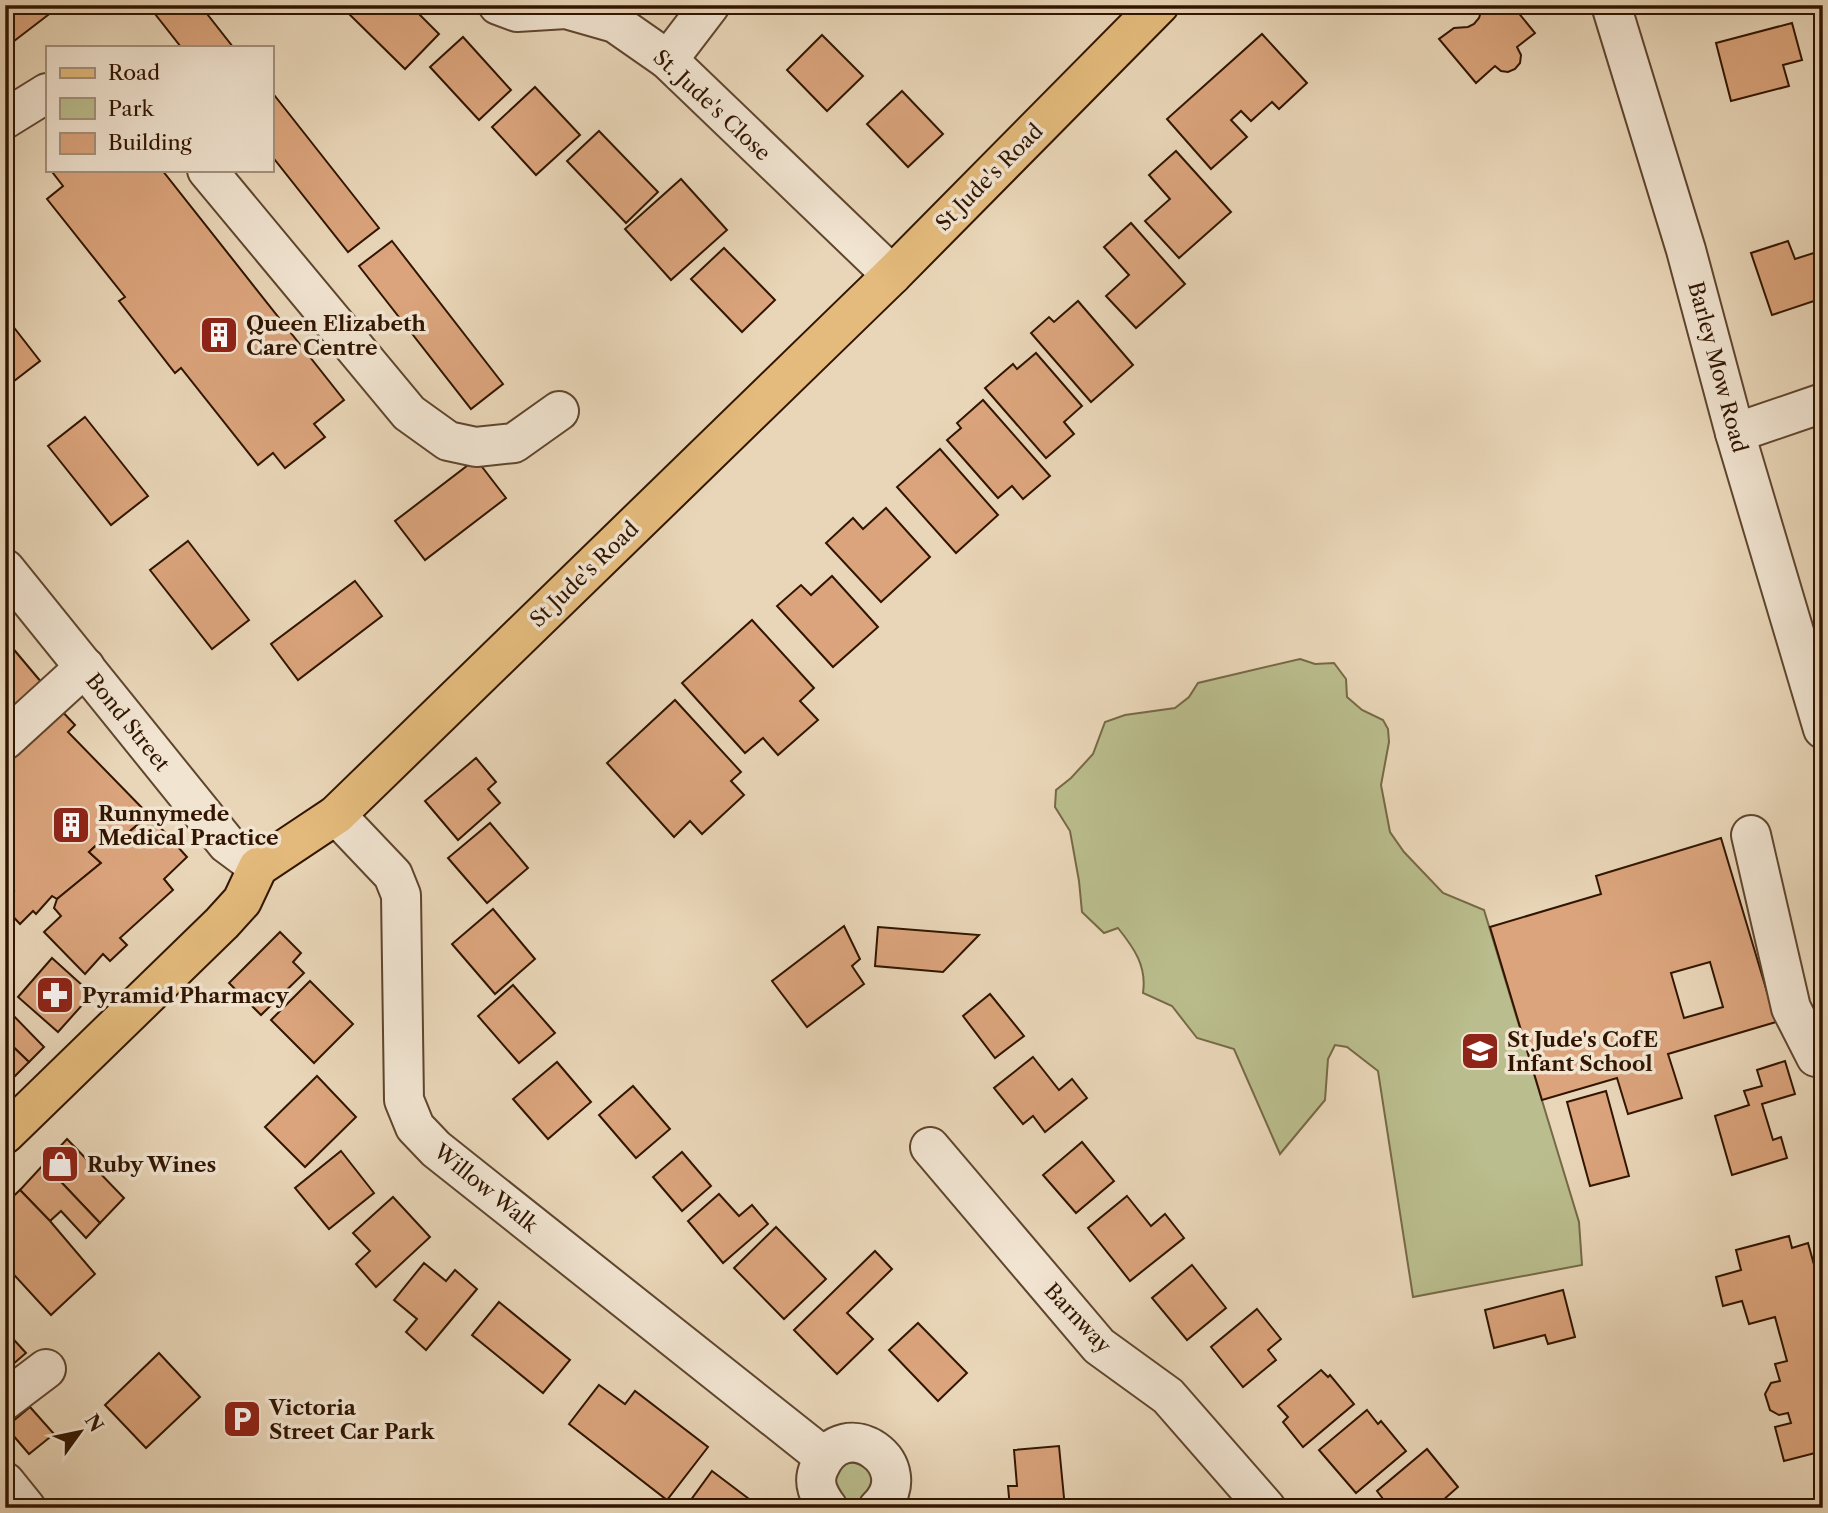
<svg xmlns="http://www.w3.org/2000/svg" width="1828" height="1513" font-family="'Libre Caslon Text',serif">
<rect width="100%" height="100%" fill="#e9d6b8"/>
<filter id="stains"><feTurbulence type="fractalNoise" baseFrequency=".00286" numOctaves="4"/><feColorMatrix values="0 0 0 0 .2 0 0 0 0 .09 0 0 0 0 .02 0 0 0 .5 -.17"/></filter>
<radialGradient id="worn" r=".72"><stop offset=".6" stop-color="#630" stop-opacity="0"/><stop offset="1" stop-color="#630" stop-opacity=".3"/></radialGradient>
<!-- green -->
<g fill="#babd8d" stroke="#766946" stroke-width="2">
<path d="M1300,659L1315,664L1334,663L1346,679L1347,697L1362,710L1383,720L1388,729L1389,742L1381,785L1390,832L1404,852L1443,893L1484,910L1579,1222L1582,1265L1413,1297L1378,1071L1347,1047L1335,1045L1328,1059L1325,1100L1280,1154L1234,1049L1197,1038L1172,1006L1143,993C1147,966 1134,948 1118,928L1104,933L1082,912L1079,881L1070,831L1055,807L1056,790L1071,778L1093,754L1105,722L1125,715L1175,708L1189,697L1198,683Z"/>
<path d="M848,1457L876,1475L866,1499L859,1502H845L831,1476Z"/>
</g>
<!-- building -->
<g fill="#dba47c" stroke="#311500" stroke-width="2" fill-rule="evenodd">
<path d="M5,5H61L5,48Z"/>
<path d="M148,5H200L233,47H181Z"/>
<path d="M352,5H410L439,34L405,69L346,11Z"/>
<path d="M1483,5H1512L1535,33L1517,47L1521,55L1520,63L1515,69L1508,72L1501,71L1495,66L1476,83L1439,39L1454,28L1468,27L1474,24L1479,18Z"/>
<path d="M1792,23L1802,60L1783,65L1789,86L1731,101L1716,43Z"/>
<path d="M1262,34L1307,83L1279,109L1272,102L1251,121L1241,111L1231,120L1247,137L1211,169L1167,119Z"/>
<path d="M822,35L863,76L827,111L787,70Z"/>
<path d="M463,37L511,90L479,120L430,67Z"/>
<path d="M535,87L580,135L536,175L492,127Z"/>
<path d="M271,91L379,228L348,252L271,155Z"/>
<path d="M902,91L943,134L908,167L867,124Z"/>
<path d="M599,131L658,192L626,223L567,161Z"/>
<path d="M1176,151L1231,212L1179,258L1145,221L1170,199L1149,175Z"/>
<path d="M58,170H162L344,400L314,424L325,437L285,468L273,453L258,465L181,368L175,373L119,301L125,297L47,199L63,186L53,173Z"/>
<path d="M681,179L727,230L671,280L625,229Z"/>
<path d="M1131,223L1185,284L1136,328L1106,296L1129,275L1104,247Z"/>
<path d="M392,241L503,384L471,409L359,266Z"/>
<path d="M1788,241L1795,259L1823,250V298L1772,315L1751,253Z"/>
<path d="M724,248L775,300L742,332L691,279Z"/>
<path d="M1078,301L1133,365L1091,402L1031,333L1049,317L1054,322Z"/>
<path d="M5,316L40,361L5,388Z"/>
<path d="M1036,353L1082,406L1064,422L1074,434L1046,458L985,388L1013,364L1017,369Z"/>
<path d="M983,400L1050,476L1023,499L1012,486L998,498L947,440L961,428L957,423Z"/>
<path d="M85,417L148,496L111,525L48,446Z"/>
<path d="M940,449L998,515L956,553L897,487Z"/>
<path d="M476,459L506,498L425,560L395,521Z"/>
<path d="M886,508L930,557L881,602L826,543L853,518L863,529Z"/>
<path d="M188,541L249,620L212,649L150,570Z"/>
<path d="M832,576L878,627L833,667L777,606L801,585L811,595Z"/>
<path d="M355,581L382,616L298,680L271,644Z"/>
<path d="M752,620L814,688L800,701L818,720L778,755L763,738L745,753L682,683Z"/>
<path d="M5,639L42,683L5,714Z"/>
<path d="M675,700L741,772L731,781L744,795L702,834L690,821L674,837L607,763Z"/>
<path d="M58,707L75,725L68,732L149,815L115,844L107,835L89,852L101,863L57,899L52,896L36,914L33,911L20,924L5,908V899L14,891L5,881V757Z"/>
<path d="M476,758L496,782L488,789L500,803L458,840L425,801Z"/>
<path d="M149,815L187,857L164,879L173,890L120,938L127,945L110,961L103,954L85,974L44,932L61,916L54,908L57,899L101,863L89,852L107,835L115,844Z"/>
<path d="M490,823L528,868L487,903L448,858Z"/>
<path d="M1721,838L1776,1022L1668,1054L1682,1098L1628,1114L1617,1078L1542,1100L1490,927L1601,894L1596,876ZM1710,962L1723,1007L1684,1018L1671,973Z"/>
<path d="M493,909L535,959L495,994L452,944Z"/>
<path d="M844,926L860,959L852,966L864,984L807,1027L772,981Z"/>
<path d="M878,927L979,935L943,972L875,966Z"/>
<path d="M280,932L301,953L293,962L304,973L261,1015L229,983Z"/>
<path d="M52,958L92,994L58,1032L18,997Z"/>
<path d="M310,981L353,1024L314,1063L271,1020Z"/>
<path d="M513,985L555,1033L519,1063L478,1016Z"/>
<path d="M990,994L1024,1036L995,1058L963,1016Z"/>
<path d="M5,1007L44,1047L29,1062L5,1039Z"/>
<path d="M5,1039L29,1062L13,1078L5,1070Z"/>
<path d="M1033,1057L1059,1090L1072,1079L1087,1098L1045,1132L1033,1116L1023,1124L994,1088Z"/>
<path d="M1785,1061L1795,1094L1762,1104L1773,1140L1781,1137L1787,1158L1732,1175L1715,1116L1749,1105L1744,1091L1762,1086L1757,1070Z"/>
<path d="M557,1062L591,1102L548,1139L513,1099Z"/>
<path d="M5,1070L13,1078L5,1085Z"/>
<path d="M317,1076L356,1117L305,1167L265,1127Z"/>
<path d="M633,1086L670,1129L636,1158L599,1115Z"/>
<path d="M1606,1091L1629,1176L1590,1186L1567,1102Z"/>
<path d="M67,1139L124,1198L100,1223L44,1164Z"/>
<path d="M1082,1142L1114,1181L1076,1213L1043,1175Z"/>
<path d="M341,1151L374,1193L329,1229L295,1188Z"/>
<path d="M682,1152L711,1186L682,1211L653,1177Z"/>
<path d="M44,1164L100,1223L86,1238L61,1211L50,1221L20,1190Z"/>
<path d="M20,1190L50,1221L95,1274L51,1315L5,1265V1204Z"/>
<path d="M719,1194L739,1216L752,1205L768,1224L723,1263L688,1221Z"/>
<path d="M1127,1196L1151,1226L1165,1214L1184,1238L1130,1281L1088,1228Z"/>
<path d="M393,1197L430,1237L376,1287L356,1264L370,1251L353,1233Z"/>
<path d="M776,1227L826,1279L784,1319L734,1268Z"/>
<path d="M1789,1236L1792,1248L1808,1243L1823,1297V1451L1784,1461L1775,1427L1791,1423L1788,1413L1779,1415L1770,1410L1765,1394L1771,1383L1780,1381L1775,1364L1787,1361L1775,1317L1749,1324L1742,1301L1723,1306L1716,1277L1741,1270L1736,1250Z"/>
<path d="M875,1251L892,1269L847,1313L873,1339L837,1374L794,1330Z"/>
<path d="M424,1263L446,1281L455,1270L477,1289L426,1350L406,1332L417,1319L394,1300Z"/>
<path d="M1192,1265L1226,1308L1187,1340L1152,1298Z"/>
<path d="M1563,1290L1575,1337L1548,1344L1545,1335L1494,1348L1485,1310Z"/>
<path d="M499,1302L570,1360L543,1393L472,1335Z"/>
<path d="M1257,1309L1281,1339L1268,1350L1276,1360L1243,1387L1211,1347Z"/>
<path d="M918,1323L967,1373L938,1401L889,1350Z"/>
<path d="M5,1330L26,1353L5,1371Z"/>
<path d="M159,1353L200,1397L146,1448L105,1405Z"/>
<path d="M1321,1370L1328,1377L1330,1375L1354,1404L1303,1447L1283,1422L1288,1417L1278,1406Z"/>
<path d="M599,1385L625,1404L635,1391L708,1447L667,1500L569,1424Z"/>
<path d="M30,1407L54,1434L29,1454L6,1427Z"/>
<path d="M1367,1410L1378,1424L1381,1421L1406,1451L1356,1493L1319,1450Z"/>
<path d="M1059,1446L1065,1508H1010L1008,1486H1017L1014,1450Z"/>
<path d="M1427,1449L1458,1487L1434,1508H1390L1377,1491Z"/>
<path d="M712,1471L753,1502L749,1508H685Z"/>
</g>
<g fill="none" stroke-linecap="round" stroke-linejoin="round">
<defs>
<g id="minor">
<path d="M498,5L517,12L566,9L615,23L668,60L892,275"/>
<path d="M1611,5L1686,250L1735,433L1823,729"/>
<path d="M668,60L710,5"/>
<path d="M5,119L47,93"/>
<path d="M207,170L409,413L448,441L476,447L514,443L559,411"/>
<path d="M1735,433L1823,403"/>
<path d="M5,569L227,844L258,867"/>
<path d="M5,740L85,667"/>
<path d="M336,815L393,875L401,895L404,1100L415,1127L436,1149L824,1457"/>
<path d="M1751,835L1791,1008L1816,1057L1823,1055"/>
<path d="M930,1147L1099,1346L1168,1396L1266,1508"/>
<path d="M5,1400L46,1369"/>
<path d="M5,1482L26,1508"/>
<path d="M828,1508C819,1496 812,1483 819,1468C844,1409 922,1466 878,1508"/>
</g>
<path id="major" d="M5,1134L222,923L242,901L258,867L336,815L892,275L1159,5"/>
</defs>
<!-- minor casing -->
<use href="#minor" stroke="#5f452e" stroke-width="42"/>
<!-- major casing -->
<use href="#major" stroke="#311500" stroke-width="42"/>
<!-- minor -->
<use href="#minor" stroke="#f1e4d1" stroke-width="38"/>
<!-- major -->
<use href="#major" stroke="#e4bb7c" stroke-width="38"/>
</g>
<!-- icons -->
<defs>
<symbol id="building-square" viewBox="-11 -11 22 22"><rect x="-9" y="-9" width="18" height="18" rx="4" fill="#8f2418" stroke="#f1e4d1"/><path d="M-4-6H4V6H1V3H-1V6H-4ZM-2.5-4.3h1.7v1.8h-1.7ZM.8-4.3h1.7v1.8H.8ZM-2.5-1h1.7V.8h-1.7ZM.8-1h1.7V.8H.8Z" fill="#fff"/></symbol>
<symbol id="pharmacy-square" viewBox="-11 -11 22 22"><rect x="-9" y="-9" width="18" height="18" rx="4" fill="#8f2418" stroke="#f1e4d1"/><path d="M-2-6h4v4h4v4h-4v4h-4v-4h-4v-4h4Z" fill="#fff"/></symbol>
<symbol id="school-square" viewBox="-11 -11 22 22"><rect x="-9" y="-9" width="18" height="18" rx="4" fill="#8f2418" stroke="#f1e4d1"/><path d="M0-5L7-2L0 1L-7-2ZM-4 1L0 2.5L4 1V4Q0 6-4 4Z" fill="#fff"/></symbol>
<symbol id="shop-square" viewBox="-11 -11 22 22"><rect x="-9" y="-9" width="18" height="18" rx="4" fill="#8f2418" stroke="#f1e4d1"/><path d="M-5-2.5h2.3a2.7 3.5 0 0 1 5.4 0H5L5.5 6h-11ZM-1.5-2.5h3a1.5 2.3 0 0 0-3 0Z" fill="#fff"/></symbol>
<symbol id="parking-square" viewBox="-11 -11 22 22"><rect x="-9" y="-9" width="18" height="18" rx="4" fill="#8f2418" stroke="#f1e4d1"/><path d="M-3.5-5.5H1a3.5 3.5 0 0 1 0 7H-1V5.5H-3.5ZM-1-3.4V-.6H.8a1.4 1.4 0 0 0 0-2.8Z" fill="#fff"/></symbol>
</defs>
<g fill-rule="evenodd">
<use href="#building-square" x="197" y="313" width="44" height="44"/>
<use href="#building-square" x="49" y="803" width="44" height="44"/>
<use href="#pharmacy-square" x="33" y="973" width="44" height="44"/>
<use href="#school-square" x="1458" y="1029" width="44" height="44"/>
<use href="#shop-square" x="38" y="1142" width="44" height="44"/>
<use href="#parking-square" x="220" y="1397" width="44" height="44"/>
</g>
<g text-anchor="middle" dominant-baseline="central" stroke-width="7" stroke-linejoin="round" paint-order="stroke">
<!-- street labels -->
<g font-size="21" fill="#311500" stroke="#f1e4d1">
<text transform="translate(712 105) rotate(43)">St. Jude's Close</text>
<text transform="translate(989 177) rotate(-45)">St Jude's Road</text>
<text transform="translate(1718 367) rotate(75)">Barley Mow Road</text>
<text transform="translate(584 574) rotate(-44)">St Jude's Road</text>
<text transform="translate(128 722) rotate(51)">Bond Street</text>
<text transform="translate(486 1188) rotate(39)">Willow Walk</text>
<text transform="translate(1078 1318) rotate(47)">Barnway</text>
</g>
<!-- poi labels -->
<g font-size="21" font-weight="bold" fill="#311500" stroke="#f1e4d1" text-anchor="start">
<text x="246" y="323">Queen Elizabeth<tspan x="246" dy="24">Care Centre</tspan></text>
<text x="98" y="813">Runnymede<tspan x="98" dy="24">Medical Practice</tspan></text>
<text x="82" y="995">Pyramid Pharmacy</text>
<text x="1507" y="1039">St Jude's CofE<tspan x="1507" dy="24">Infant School</tspan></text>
<text x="87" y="1164">Ruby Wines</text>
<text x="269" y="1407">Victoria<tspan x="269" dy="24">Street Car Park</tspan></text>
</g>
</g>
<!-- margin -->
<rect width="1828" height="1513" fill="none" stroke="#e9d6b8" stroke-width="28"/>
<rect x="7" y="7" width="1814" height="1499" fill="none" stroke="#311500" stroke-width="3.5"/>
<rect x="14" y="14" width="1800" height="1485" fill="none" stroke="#311500" stroke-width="2"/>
<!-- legend -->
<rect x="46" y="46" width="228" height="126" fill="#f1e4d1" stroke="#a4917d" stroke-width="2"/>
<rect x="60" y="68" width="35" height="10" fill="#e4bb7c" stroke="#a4917d" stroke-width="2"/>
<text x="108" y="80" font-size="21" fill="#311500">Road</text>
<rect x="60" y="98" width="35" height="21" fill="#babd8d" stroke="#a4917d" stroke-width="2"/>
<text x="108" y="116" font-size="21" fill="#311500">Park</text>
<rect x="60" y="133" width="35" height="21" fill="#dba47c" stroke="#a4917d" stroke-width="2"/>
<text x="108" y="150" font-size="21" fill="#311500">Building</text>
<!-- north arrow -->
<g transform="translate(80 1432) rotate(57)" stroke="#f1e4d1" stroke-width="5" paint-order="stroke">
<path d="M0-5L12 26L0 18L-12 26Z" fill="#311500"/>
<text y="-10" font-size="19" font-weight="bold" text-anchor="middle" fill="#311500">N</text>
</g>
<rect width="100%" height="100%" filter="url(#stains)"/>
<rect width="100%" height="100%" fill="url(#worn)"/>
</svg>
